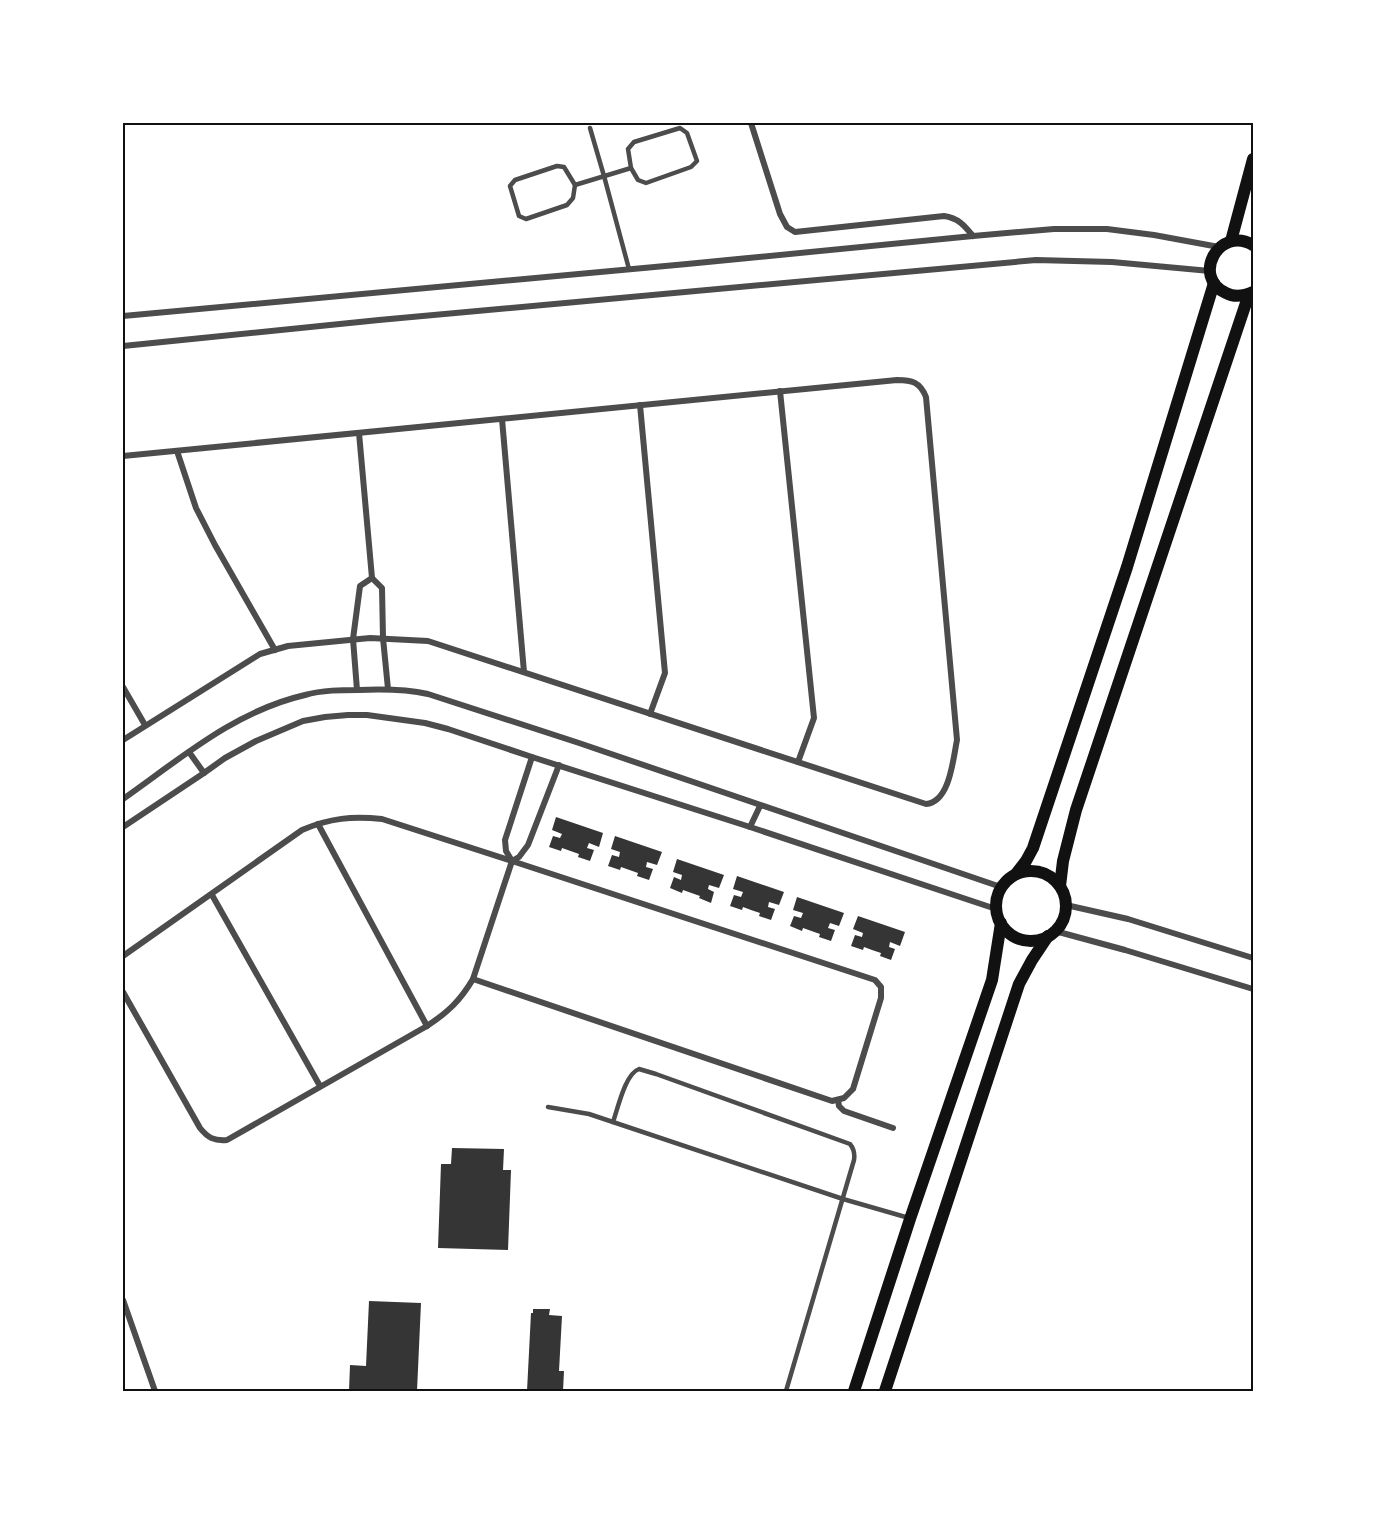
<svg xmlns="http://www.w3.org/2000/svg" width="1376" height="1514" font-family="'Open Sans',sans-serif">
<rect width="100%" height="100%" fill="#fff"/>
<!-- building -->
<g fill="#353535">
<path d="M556,817L603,833L599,847L589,843L587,848L594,850L590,861L578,857L579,854L562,848L561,851L549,847L553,836L560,838L562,834L552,830Z"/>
<path d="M615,836L662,852L657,865L647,862L646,867L653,869L649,880L637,876L638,873L621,867L620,870L608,866L612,855L619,857L620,852L611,849Z"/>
<path d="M677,859L724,875L719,888L709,885L708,889L714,892L711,903L699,898L700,896L683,890L682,893L670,888L674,877L681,880L682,875L673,872Z"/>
<path d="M737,876L784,892L779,905L769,902L768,907L775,909L771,920L759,916L760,913L751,910L743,907L742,910L730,906L734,895L741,897L743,892L733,889Z"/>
<path d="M797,897L844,913L839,926L830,923L828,928L835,930L831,941L819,937L820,934L803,928L802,931L790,926L794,916L801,918L803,913L793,910Z"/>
<path d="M858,916L905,932L900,946L890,942L889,947L895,949L891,960L880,956L881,953L872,950L864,947L863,950L851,946L855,935L862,937L863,933L853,929Z"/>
<path d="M452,1148L504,1149L503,1170H511L508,1250L438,1248L441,1164H451Z"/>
<path d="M369,1301L421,1303L417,1391H349L350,1365L366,1366Z"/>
<path d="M533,1309H550L549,1315L562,1316L559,1371H564L563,1391H527L531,1313H533Z"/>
</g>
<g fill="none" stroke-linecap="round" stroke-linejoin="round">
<!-- service -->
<g stroke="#4c4c4c" stroke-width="4.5">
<path d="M590,128L604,176L629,269"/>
<path d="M680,128L687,133L697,161L691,167L646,183L638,180L631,168L628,149L634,142Z"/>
<path d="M557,166L564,167L575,185L573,198L567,205L526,219L519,216L510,186L515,180Z"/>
<path d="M575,185L631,168"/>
<path d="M548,1107L589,1114L843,1199L909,1218"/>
<path d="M613,1122C618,1108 625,1074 639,1069L656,1074L850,1144C854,1149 855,1154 854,1160L786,1391"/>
</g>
<!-- minor -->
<g stroke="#4c4c4c" stroke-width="6">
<path d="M751,123L780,214L787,227L795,232L944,216C958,218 964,225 973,236"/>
<path d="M123,316L687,264L973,236L1054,229H1107L1154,235L1219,247"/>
<path d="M123,346L379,320L1036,260L1112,262L1210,271"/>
<path d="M780,391L814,718L798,762"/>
<path d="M640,405L665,673L650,714"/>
<path d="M502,419L524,672"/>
<path d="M359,433L372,578L382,588L383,638L388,689"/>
<path d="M177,451L196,508L215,545L275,650"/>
<path d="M123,456L897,380C912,380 920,382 926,397L957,740C953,759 950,802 926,804L428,641L370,638L288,646L260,654L123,740"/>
<path d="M123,687L145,725"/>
<path d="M357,690L353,639L360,586L372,578"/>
<path d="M189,752L204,773"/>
<path d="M123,799C180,759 235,711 305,695C322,690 342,690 359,690C383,689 405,689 428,694L579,743L1001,887"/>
<path d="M318,824L427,1026"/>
<path d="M123,827L204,773L225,758L256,741L303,721L325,717L348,715H367L425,723L448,729L532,757L750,827L996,909"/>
<path d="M750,827L760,806"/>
<path d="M512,861L519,857L528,845L559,765"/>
<path d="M212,895L320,1086"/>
<path d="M1066,905L1128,919L1253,958"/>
<path d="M1055,931L1125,950L1253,989"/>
<path d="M123,956L302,830C330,818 352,816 382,819L512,861L473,979C460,1001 448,1012 427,1026L227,1140C214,1141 208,1138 200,1128L123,992"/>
<path d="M473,979L832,1101L844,1098L853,1089L881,998V987L875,980L512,861L506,851L505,840L532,757"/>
<path d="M838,1100L839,1106L844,1111L893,1128"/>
<path d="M123,1300L155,1391"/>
</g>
<!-- secondary -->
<g stroke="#111" stroke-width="12">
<path d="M1231,241L1253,159"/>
<path d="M1253,245C1219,225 1191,277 1226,293C1235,298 1244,296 1253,292"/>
<circle cx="1031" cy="906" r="35"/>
<path d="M1016,874L1026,861L1033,848L1127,567L1214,283"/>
<path d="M1060,886L1063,861L1076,810L1249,294"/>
<path d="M854,1391L910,1219L992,980L1001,923"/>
<path d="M885,1391L1019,984L1032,960L1048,936"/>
</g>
</g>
<!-- border -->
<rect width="1376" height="1514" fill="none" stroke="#ffffff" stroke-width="249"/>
<rect x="124" y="124" width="1128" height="1266" fill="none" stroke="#111" stroke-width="2"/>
</svg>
